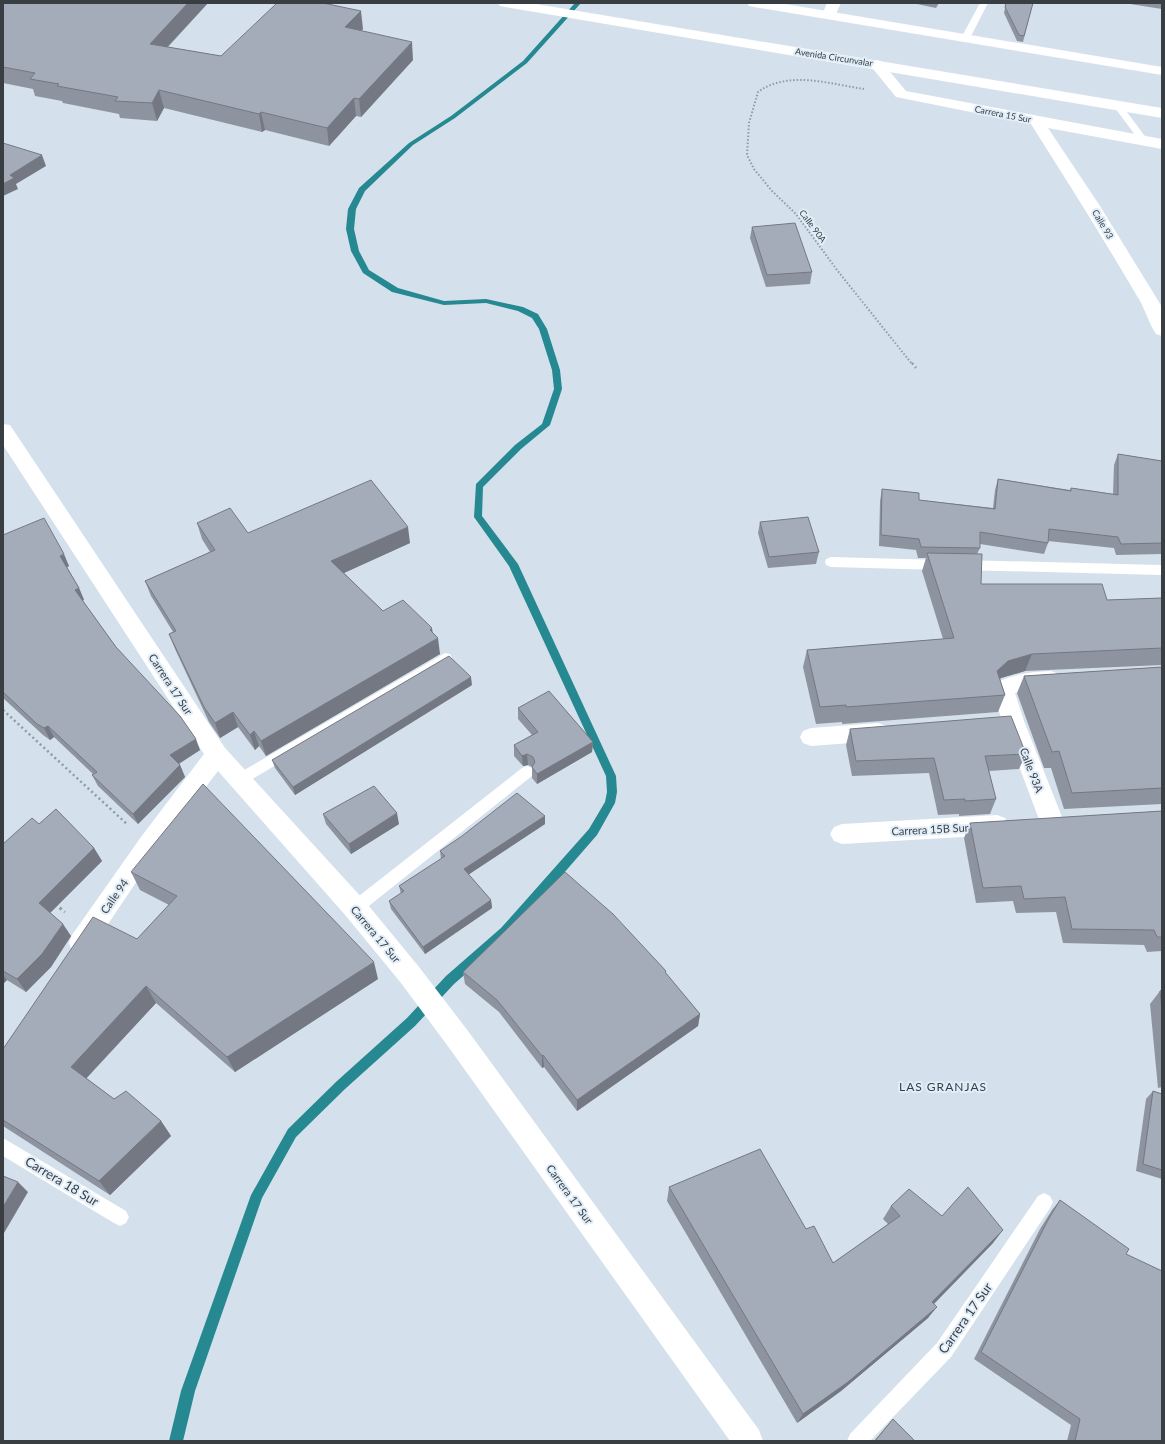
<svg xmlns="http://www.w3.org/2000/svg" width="1165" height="1444" font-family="Lato,sans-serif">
<rect width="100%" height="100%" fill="#d4e1ec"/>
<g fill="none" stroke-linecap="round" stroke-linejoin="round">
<!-- stream -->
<path fill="#268890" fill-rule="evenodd" d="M575,3H581L527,63L455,118L413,145L365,191L356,209L354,229L359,251L369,270L398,288L444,301L486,299L523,307L538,314L547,329L560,370L562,389L550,425L521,449L483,487L482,516L518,564L616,776L617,792L615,803L597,835L509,936L454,984L415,1026L345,1089L296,1137L262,1198L195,1391L183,1441H169L181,1391L251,1195L288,1129L337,1081L407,1018L446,976L501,928L589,829L605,802L607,792L606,776L509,566L474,517L476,484L515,445L542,424L554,389L552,370L539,329L532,318L518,311L486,303L444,305L392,292L363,273L351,251L346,229L348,209L359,188L409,143L451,116L523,61Z"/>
<!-- path-far2 -->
<path stroke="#909aa2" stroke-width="2" stroke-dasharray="1.5 2" stroke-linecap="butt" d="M864,89C830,84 788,70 758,92L749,123L747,155L754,169L772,191L796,214L837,270L912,364"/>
<!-- path-far1 -->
<g stroke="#909aa2" stroke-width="2.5" stroke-dasharray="2 3" stroke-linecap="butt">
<path d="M912,363L916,368"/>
<path d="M3,710L128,825"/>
</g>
<!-- path -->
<path stroke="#909aa2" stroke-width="3" stroke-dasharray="2.5 3.5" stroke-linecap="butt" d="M55,904L65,912"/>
<!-- service -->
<g fill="#fff" fill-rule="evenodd">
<path d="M980,3H988L969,40H963L961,38Z"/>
<path d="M1118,103L1121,104L1147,139L1149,141L1147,143H1141L1115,108L1113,106L1115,104Z"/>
<path d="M831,557L942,560L947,562L948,565L947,568L942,570L831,567L826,565L825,562L826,559Z"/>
<path d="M962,560L1162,565V575L962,570L957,568L956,565L957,562Z"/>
<path d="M445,653L450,654L452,658L450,662L244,784L239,786L234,784L232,780L234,776Z"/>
<path d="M527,766L532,768L534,772L532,776L360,913L355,915L350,913L347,908L350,903L522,768Z"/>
<path d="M3,1138L126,1211L129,1217L126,1223L120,1226L114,1223L3,1156Z"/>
<path d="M1044,1193L1050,1196L1053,1202L1050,1208L951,1357L870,1441H847L850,1434L937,1343L1038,1196Z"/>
</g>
<!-- minor -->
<g fill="#fff" fill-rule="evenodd">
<path d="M827,3H841L834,18H824L822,15Z"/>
<path d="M876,60L881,61L906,91L1162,139V149L1048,128L1100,206L1162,307V336L1156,334C1148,322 1145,308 1137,296C1103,238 1067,181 1031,124L896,97L869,64L871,61Z"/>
<path d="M3,424L10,425L225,748L364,900L419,967L468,1031L759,1430L763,1441H730L450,1049L401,983L346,916L218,771L157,851L90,951L81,954L72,951L69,943L72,935L141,837L204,754L3,445Z"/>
<path d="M1051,671L1059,674L1062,680L1059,686L1015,693L1024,721L1064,822L1060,829L1052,832L1044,829L1040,822L1002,721L992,689L995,683C1013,674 1031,672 1051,671Z"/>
<path d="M878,723L886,726L889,732L886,738L878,741L811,746L803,743L800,737L803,731L811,728Z"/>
<path d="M997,815L1005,818L1009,825L1005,832L997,835L842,844L834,841L830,834L834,827L842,824Z"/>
</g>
<!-- trunk -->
<g fill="#fff" fill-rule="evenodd">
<path d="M498,3H530L1162,108V118L505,7L500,6Z"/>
<path d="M747,3H779L1162,67V75L754,7L749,6Z"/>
</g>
</g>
<!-- wall -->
<g fill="#8e949f">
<path d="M3,3H208L168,47L221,56L363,29L361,31L413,60L361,117L356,116L329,146L265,130L262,132L164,108L157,121L120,118L119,114L63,103L62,101L35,96L33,89L3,83Z"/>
<path d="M912,3H939L936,8Z"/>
<path d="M1006,3H1033L1023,42L1017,41L1004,13Z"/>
<path d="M1130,3H1162V9L1130,4Z"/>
<path d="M752,227L812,272L810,284L766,287L750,238Z"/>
<path d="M1118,454L1162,461V554L1116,555L1114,548L1048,541V543L1044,554L980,544V548L977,554L981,584L1107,600L1162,598V665L1025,671L1001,678L1000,679L1005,695L998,712L842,724V722L816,724L803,667L807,650L943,639L922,571L926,558H918L916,550L879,546L880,501L882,489L919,500L993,508L995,490L998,479L1070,490L1071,488L1113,494L1114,465Z"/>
<path d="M760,522L819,552L816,564L768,568L758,533Z"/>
<path d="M197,523L248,533L410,543L344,573L383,611L432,628V633L440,654L266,756L259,746L255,750L238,727L220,738L209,722L175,649L169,634L173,632L151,596L145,581L210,552L202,539Z"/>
<path d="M3,535L69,566L67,567L79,588L84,600H82L116,647L200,750L179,764L180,765L185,777L138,824L98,786L92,775L93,774L54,737L50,740L43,735L3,698Z"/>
<path d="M1162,667V804L1064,809L1051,768H1044L1017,693L1024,676Z"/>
<path d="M472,685L295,795L275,768L272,760Z"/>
<path d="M518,708L593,742L592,752L537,784L532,778V767L528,765L523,766L514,756V745L532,735L518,719Z"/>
<path d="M850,729L1026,754L1019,769L989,771L996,799L990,814L959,816V814L938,815L929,773L852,776L846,745Z"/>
<path d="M1162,811V951L1147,952L1144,945L1063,943L1056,912L1016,913L1013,901L976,903L964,838L970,823Z"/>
<path d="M323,814L399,824L351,854L326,824Z"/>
<path d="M545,816V824L468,874L491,900L492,908L425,954L391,909L389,901L401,894L399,886L441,859L440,851Z"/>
<path d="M39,824L94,848L102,861L50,913L71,936L51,967L26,992L7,980L3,984V844Z"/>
<path d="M131,872L378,979L235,1072L156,1003L86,1078L114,1099L161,1121L171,1136L110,1195L3,1126V1049L137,939L169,905L140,890Z"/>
<path d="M463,972L666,974L700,1014L698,1026L577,1111L544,1067L542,1068L499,1012L465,984Z"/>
<path d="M1162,990V1087L1158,1088L1150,1004L1160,991Z"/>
<path d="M1153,1091L1162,1094V1179L1136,1171L1146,1099Z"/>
<path d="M669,1187L806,1229L833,1263L888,1224L883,1219L891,1206L942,1216L993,1243L934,1304L928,1318L841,1391L797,1423L667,1201Z"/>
<path d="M1060,1200L1126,1254L1162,1441H1067L1071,1425L974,1359L1040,1229L1052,1210Z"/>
<path d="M893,1419L915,1441H874Z"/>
</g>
<!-- shaded-wall -->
<g fill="#747882">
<path d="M188,3H208L154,61L150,44Z"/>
<path d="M361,11L363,29L347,45L345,27Z"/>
<path d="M412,42L413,60L361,117L359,99Z"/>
<path d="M159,90L164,108L157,121L152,103Z"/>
<path d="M354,98L356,116L329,146L327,128Z"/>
<path d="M261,112L265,130L262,132L259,114Z"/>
<path d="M42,155L46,166L16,184L18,189L3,196V184L10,175Z"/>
<path d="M408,527L410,543L335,577L331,561Z"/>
<path d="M64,554L69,566L66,568L60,556Z"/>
<path d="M79,588L84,600L80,602L75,590Z"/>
<path d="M432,628L434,641L438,638L440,654L266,756L261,741Z"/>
<path d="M1032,654L1025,671L1001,678L991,688L997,671L1008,661Z"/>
<path d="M471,677L472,685L295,795L293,787Z"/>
<path d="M233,712L238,727L220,738L215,723Z"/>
<path d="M48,726L54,737L50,740L44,728Z"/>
<path d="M254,731L259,746L255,750L250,735Z"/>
<path d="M196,739L200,750L175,766L170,755Z"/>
<path d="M593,742L592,752L537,784V774Z"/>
<path d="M527,754L528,765L523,766L522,756Z"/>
<path d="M180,765L185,777L138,824L133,814Z"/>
<path d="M397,813L399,824L351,854L349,844Z"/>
<path d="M545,816V824L465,877L464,869Z"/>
<path d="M94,848L102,861L47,916L39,903Z"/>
<path d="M491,900L492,908L425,954L423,947Z"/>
<path d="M63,924L71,936L51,967L26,992L17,979Z"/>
<path d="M374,962L378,979L235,1072L227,1057Z"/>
<path d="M3,975L7,980L3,984Z"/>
<path d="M146,986L156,1003L83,1082L71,1067Z"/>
<path d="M700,1014L698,1026L577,1111V1100Z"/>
<path d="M543,1055L544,1067L542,1068V1056Z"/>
<path d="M161,1121L171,1136L110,1195L99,1181Z"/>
<path d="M18,1182L28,1192L4,1233L3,1232V1207Z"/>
<path d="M1003,1230L993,1243L924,1314L932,1302Z"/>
<path d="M937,1307L928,1318L841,1391L797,1423L803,1414Z"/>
</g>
<!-- building -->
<g fill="#a5acb9" stroke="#747882">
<path d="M3,3H188L150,44L221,56L277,3H323L361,11L345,27L412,42L359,99L354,98L327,128L261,112L259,114L159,90L152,103L115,101L118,97L57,86L59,84L30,79L35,73L3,67Z"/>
<path d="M1006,3H1033L1024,36L1019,35L1005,7Z"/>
<path d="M3,143L42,155L10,175L14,178L3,184Z"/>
<path d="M795,223L812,272L767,275L752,227Z"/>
<path d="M1118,454L1162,461V543L1121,544L1118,537L1049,529L1048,543L980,532V548L921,547L919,539L881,535L882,489L919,493V500L995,509L998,479L1071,491V488L1118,495Z"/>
<path d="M371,480L408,527L331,561L383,611L403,600L432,628L430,630L438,638L261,741L254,731L250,735L233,712L215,723L204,707L169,634L176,631L145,581L215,550L197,523L230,508L248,533Z"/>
<path d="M808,517L819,552L769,557L760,522Z"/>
<path d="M44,518L64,554L60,556L79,588L75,590L116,647L180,716L196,739L170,755L180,765L133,814L92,775L97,772L48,726L44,728L37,724L3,692V535Z"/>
<path d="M927,553L982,554L981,584H1102L1107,600L1162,598V648L1032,654L1008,661L997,671L1005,695L846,707V705L820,707L807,650L954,638Z"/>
<path d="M449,656L471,677L293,787L272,760Z"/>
<path d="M1162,667V788L1072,793L1059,751L1052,752L1024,676Z"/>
<path d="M549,691L593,742L537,774L532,767L535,762L533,757L527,754L522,756L514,745L538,732L518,708Z"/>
<path d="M1011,716L1026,754L985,756L996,799L965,801V799L944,800L934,758L856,761L850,729Z"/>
<path d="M203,784L374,962L227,1057L146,986L71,1067L114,1099L126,1091L161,1121L99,1181L3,1120V1049L93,917L137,939L177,896L131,872Z"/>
<path d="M374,786L397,813L349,844L323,814Z"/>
<path d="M517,793L545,816L464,869L491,900L423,947L389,901L404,891L399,886L445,856L440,851L462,836Z"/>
<path d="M56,809L94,848L39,903L63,924L42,954L17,979L3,971V844L32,818L39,824Z"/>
<path d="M1162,811V937H1157L1154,930L1072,929L1065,897L1024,899L1021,886L983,888L970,823Z"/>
<path d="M565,872L613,914L666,971L665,972L700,1014L577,1100L543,1055L542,1056L497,1000L463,972Z"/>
<path d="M1162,990V1010L1160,991Z"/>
<path d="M1153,1091L1162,1094V1170L1143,1164Z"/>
<path d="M760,1149L806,1229L814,1226L833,1263L900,1216L891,1206L909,1189L942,1216L968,1187L1003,1230L932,1302L937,1307L848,1382L803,1414L669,1187Z"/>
<path d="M3,1176L18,1182L3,1207Z"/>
<path d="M1060,1200L1129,1249L1126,1254L1162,1271V1441H1075L1080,1419L981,1352L1048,1220Z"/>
<path d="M893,1419L915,1441H875Z"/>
</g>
<g text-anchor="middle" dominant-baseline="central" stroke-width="4" stroke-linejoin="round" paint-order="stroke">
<!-- far-street labels -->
<g font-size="9" fill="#393e42" stroke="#e1eef9">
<text transform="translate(834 57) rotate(9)">Avenida Circunvalar</text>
<text transform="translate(1003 114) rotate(11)">Carrera 15 Sur</text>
<text transform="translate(1103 224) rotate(59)">Calle 93</text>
<text transform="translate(813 226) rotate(53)">Calle 90A</text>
</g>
<!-- street labels -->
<g font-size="11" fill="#393e42" stroke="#e1eef9">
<text transform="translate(171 684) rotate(57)">Carrera 17 Sur</text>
<text transform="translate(1032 770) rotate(69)">Calle 93A</text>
<text transform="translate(930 829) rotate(-3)">Carrera 15B Sur</text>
<text transform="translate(114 896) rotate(-55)">Calle 94</text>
<text transform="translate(376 934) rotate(50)">Carrera 17 Sur</text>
<text transform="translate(570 1194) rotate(54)">Carrera 17 Sur</text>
</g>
<!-- neighbourhood labels -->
<g font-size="12" letter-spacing="1" fill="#393e42" stroke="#e1eef9">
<text x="943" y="1086">LAS GRANJAS</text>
</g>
<!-- near-street labels -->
<g font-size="13" fill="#393e42" stroke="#e1eef9">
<text transform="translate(62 1181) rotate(31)">Carrera 18 Sur</text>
<text transform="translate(965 1318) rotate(-55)">Carrera 17 Sur</text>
</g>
</g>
<!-- border -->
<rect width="1165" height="1444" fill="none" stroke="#393e42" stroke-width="8"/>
</svg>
